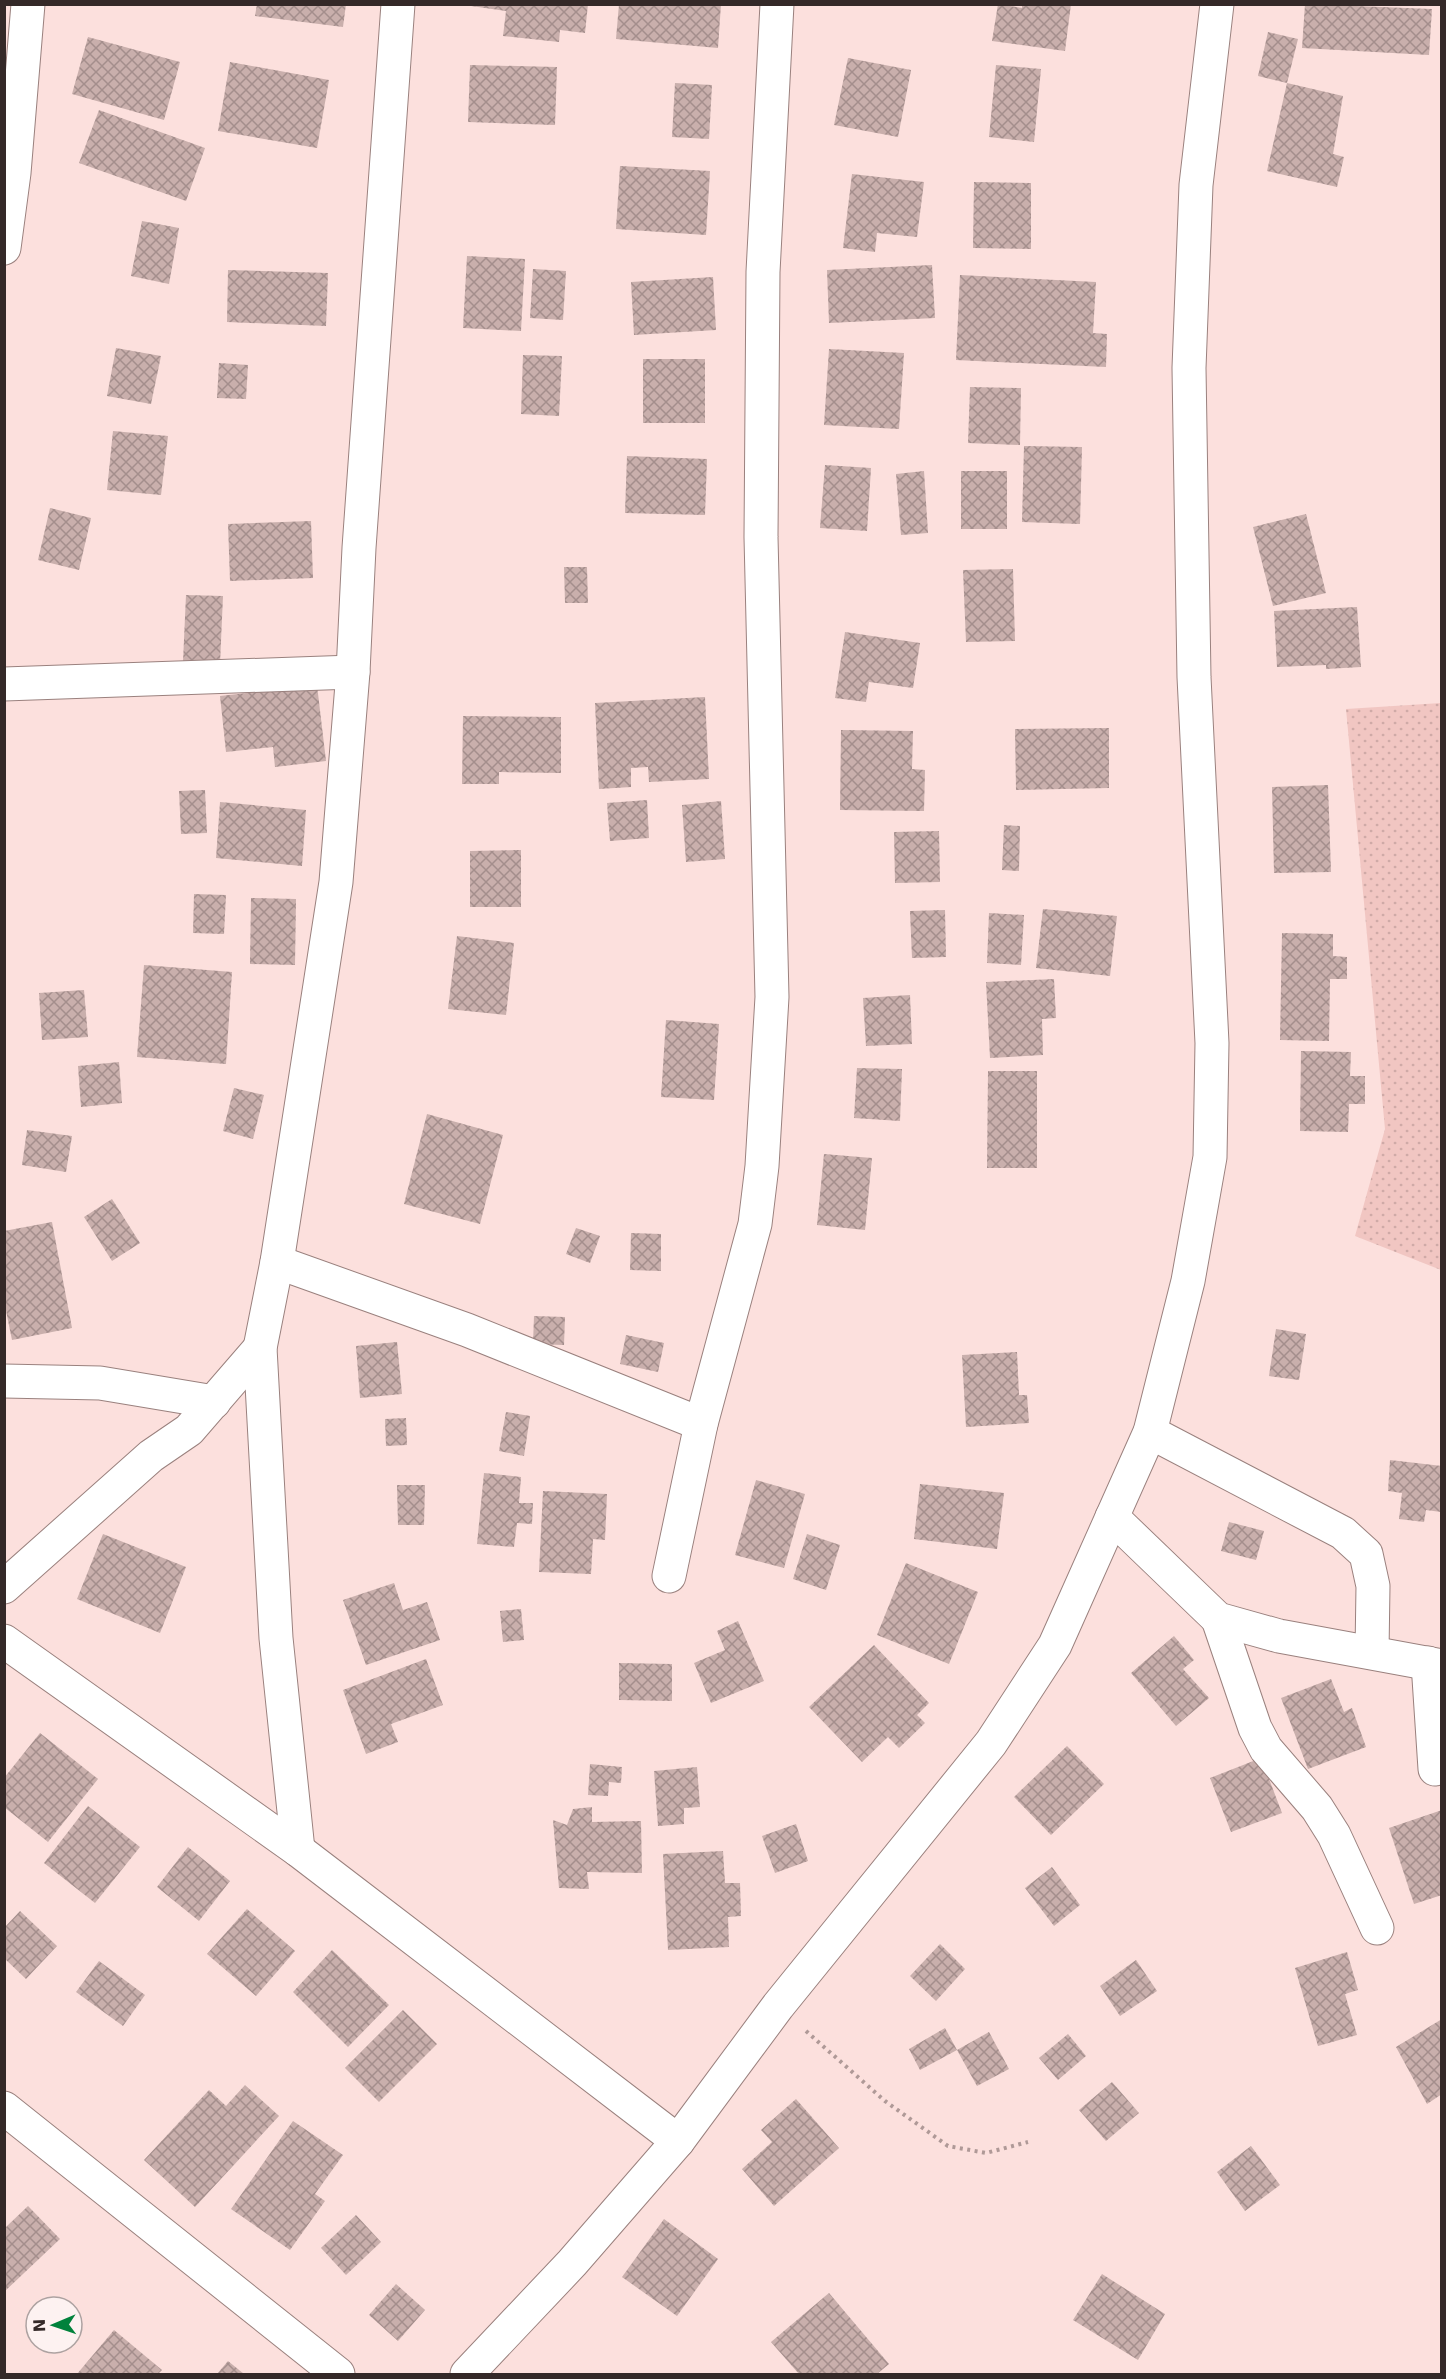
<svg xmlns="http://www.w3.org/2000/svg" width="1446" height="2379" font-family="'DejaVu Sans',sans-serif">
<defs>
<pattern id="park-dots" width="8" height="8" patternUnits="userSpaceOnUse" patternTransform="scale(1.5)"><rect width="8" height="8" fill="#f1c6c2"/><path d="M2 2h.1M6 6h.1" fill="none" stroke="#cfaaa7" stroke-width="1.8" stroke-linecap="round"/></pattern>
<pattern id="building-cross-hatch" width="8" height="8" patternUnits="userSpaceOnUse" patternTransform="scale(1.5)"><rect width="8" height="8" fill="#c9afac"/><path d="M0 0l8 8M0 8l8-8" fill="none" stroke="#a48e8c"/></pattern>
</defs>
<rect width="100%" height="100%" fill="#fce0dd"/>
<!-- park -->
<path fill="url(#park-dots)" d="M1441,703H1442L1441,1270L1355,1236L1385,1129L1346,709Z"/>
<!-- building -->
<g fill="url(#building-cross-hatch)">
<path d="M257,4H346L343,27L255,16Z"/>
<path d="M457,4H588L585,33L560,30L559,42L503,36L506,11Z"/>
<path d="M619,4H721L718,48L616,39Z"/>
<path d="M998,4L1022,8V4H1071L1065,51L992,41Z"/>
<path d="M1305,4L1432,9L1429,55L1302,48Z"/>
<path d="M1268,32L1298,39L1287,83L1258,76Z"/>
<path d="M88,37L180,62L164,120L72,94Z"/>
<path d="M848,58L911,70L898,137L834,125Z"/>
<path d="M230,62L329,80L317,148L218,131Z"/>
<path d="M470,65L557,67L555,125L468,122Z"/>
<path d="M996,65L1041,69L1034,142L989,137Z"/>
<path d="M675,83L712,85L709,139L672,137Z"/>
<path d="M1287,83L1343,96L1333,154L1344,157L1337,187L1267,171Z"/>
<path d="M99,110L205,148L186,201L79,163Z"/>
<path d="M620,166L710,171L706,235L616,229Z"/>
<path d="M852,174L924,182L917,237L877,233L875,252L843,248Z"/>
<path d="M974,182L1031,183V249L973,248Z"/>
<path d="M142,221L179,228L169,284L131,276Z"/>
<path d="M467,256L525,259L521,331L463,328Z"/>
<path d="M932,265L935,318L829,323L827,270Z"/>
<path d="M533,269L566,271L563,320L530,318Z"/>
<path d="M228,270L328,273L326,326L227,322Z"/>
<path d="M960,275L1096,282L1093,333L1107,334L1106,367L956,360Z"/>
<path d="M713,277L716,330L634,335L631,282Z"/>
<path d="M116,348L161,356L151,404L107,396Z"/>
<path d="M829,349L904,353L899,429L824,425Z"/>
<path d="M523,355L562,356L559,416L521,414Z"/>
<rect x="643" y="359" width="62" height="64"/>
<path d="M219,363L248,365L246,399L217,398Z"/>
<path d="M970,387L1021,388L1020,445L968,443Z"/>
<path d="M113,431L168,436L161,495L107,490Z"/>
<path d="M1024,446L1082,447L1080,524L1022,522Z"/>
<path d="M627,456L707,459L705,515L625,513Z"/>
<path d="M825,465L871,468L867,531L820,528Z"/>
<path d="M924,471L928,533L901,535L896,474Z"/>
<rect x="961" y="471" width="46" height="58"/>
<path d="M50,508L91,518L79,570L38,560Z"/>
<path d="M1306,514L1326,593L1273,606L1253,527Z"/>
<path d="M311,521L313,578L230,581L228,524Z"/>
<path d="M564,567H587L588,603H565Z"/>
<path d="M1013,569L1015,641L966,642L963,570Z"/>
<path d="M186,595L223,596L220,664L183,662Z"/>
<path d="M1357,607L1361,667L1326,669V665L1277,667L1274,611Z"/>
<path d="M845,632L920,643L913,688L869,682L866,702L835,698Z"/>
<path d="M317,685L326,761L275,767L273,747L226,752L220,696Z"/>
<path d="M705,697L709,779L649,782L648,767L631,768V787L599,789L595,703Z"/>
<path d="M463,716L561,717V773L499,772V784H462Z"/>
<path d="M1109,728V788L1016,790L1015,729Z"/>
<path d="M841,730L913,731L912,769L925,770L924,811L840,810Z"/>
<path d="M1328,785L1331,872L1274,873L1272,787Z"/>
<path d="M205,790L207,833L181,834L179,791Z"/>
<path d="M647,800L649,838L610,841L607,803Z"/>
<path d="M721,801L725,859L686,862L682,805Z"/>
<path d="M220,802L306,810L302,866L216,858Z"/>
<path d="M1004,825L1020,826L1019,871L1002,870Z"/>
<path d="M939,831L940,882L895,883L894,832Z"/>
<path d="M521,850V907H470V851Z"/>
<path d="M194,894L226,895L224,934L193,933Z"/>
<path d="M251,898L296,899L295,965L250,964Z"/>
<path d="M1043,909L1117,916L1110,976L1036,968Z"/>
<path d="M945,910L946,957L912,958L910,911Z"/>
<path d="M989,913L1024,915L1021,965L987,963Z"/>
<path d="M1282,933L1333,934V956L1347,957V979H1330L1329,1041L1280,1040Z"/>
<path d="M457,936L514,943L506,1015L448,1009Z"/>
<path d="M144,965L232,972L226,1064L137,1057Z"/>
<path d="M1054,979L1056,1018L1042,1019L1043,1055L990,1058L986,982Z"/>
<path d="M84,990L88,1037L42,1040L39,993Z"/>
<path d="M910,995L912,1044L866,1046L863,998Z"/>
<path d="M666,1020L719,1024L714,1100L661,1097Z"/>
<path d="M1301,1051L1351,1052L1350,1076H1365V1104H1349L1348,1132L1300,1131Z"/>
<path d="M119,1062L122,1103L81,1107L78,1066Z"/>
<path d="M857,1068L902,1069L900,1121L854,1118Z"/>
<path d="M988,1071H1037V1168H987Z"/>
<path d="M234,1088L264,1095L253,1139L223,1131Z"/>
<path d="M427,1114L503,1135L480,1224L404,1204Z"/>
<path d="M27,1130L72,1136L66,1172L22,1165Z"/>
<path d="M824,1154L872,1158L865,1230L817,1225Z"/>
<path d="M112,1199L140,1243L112,1261L84,1217Z"/>
<path d="M52,1222L72,1328L12,1340L4,1301V1231Z"/>
<path d="M576,1228L600,1236L590,1263L566,1254Z"/>
<path d="M631,1233L661,1234V1271L630,1270Z"/>
<path d="M534,1316L565,1317L564,1345L533,1344Z"/>
<path d="M1276,1329L1306,1334L1299,1380L1269,1376Z"/>
<path d="M626,1335L664,1343L658,1372L620,1364Z"/>
<path d="M397,1342L402,1394L360,1398L356,1346Z"/>
<path d="M1017,1352L1019,1395H1027L1029,1423L966,1427L962,1355Z"/>
<path d="M506,1412L530,1416L524,1456L499,1451Z"/>
<path d="M406,1418L407,1445L386,1446L385,1419Z"/>
<path d="M1390,1460L1442,1466L1441,1512L1426,1510L1424,1522L1399,1519L1402,1493L1388,1491Z"/>
<path d="M484,1473L521,1477L519,1503H533L532,1524L517,1523L514,1547L477,1544Z"/>
<path d="M756,1480L805,1494L784,1568L735,1555Z"/>
<path d="M920,1484L1004,1493L997,1549L914,1539Z"/>
<path d="M397,1485H425L424,1525H398Z"/>
<path d="M543,1491L607,1494L605,1540L593,1539L591,1574L539,1572Z"/>
<path d="M1229,1522L1264,1531L1256,1560L1221,1551Z"/>
<path d="M103,1534L186,1567L160,1633L77,1599Z"/>
<path d="M807,1534L840,1545L826,1590L793,1579Z"/>
<path d="M906,1563L978,1592L949,1664L877,1635Z"/>
<path d="M394,1583L403,1610L427,1602L440,1640L366,1665L343,1600Z"/>
<path d="M521,1609L524,1640L503,1642L500,1611Z"/>
<path d="M738,1621L764,1681L711,1703L694,1663L725,1650L717,1631Z"/>
<path d="M1174,1636L1194,1660L1183,1669L1209,1698L1176,1726L1131,1673Z"/>
<path d="M874,1645L929,1703L917,1715L925,1723L899,1748L888,1737L862,1762L809,1707Z"/>
<path d="M426,1659L443,1705L391,1724L398,1742L366,1754L343,1690Z"/>
<path d="M619,1663L672,1664V1701L619,1700Z"/>
<path d="M1331,1679L1344,1712L1352,1708L1366,1747L1308,1769L1281,1698Z"/>
<path d="M40,1733L98,1779L48,1842L4,1807V1778Z"/>
<path d="M1067,1746L1104,1784L1051,1835L1014,1797Z"/>
<path d="M1261,1758L1282,1813L1231,1832L1210,1778Z"/>
<path d="M590,1764L622,1767L621,1783L609,1782L608,1796L588,1795Z"/>
<path d="M697,1767L700,1807L684,1808V1824L658,1826L654,1771Z"/>
<path d="M88,1806L140,1847L95,1903L44,1863Z"/>
<path d="M592,1807V1822L641,1821L642,1873L587,1872L589,1889L559,1888L553,1820L567,1825L573,1809Z"/>
<path d="M1442,1810V1895L1414,1904L1389,1828Z"/>
<path d="M796,1824L808,1861L775,1873L762,1836Z"/>
<path d="M188,1847L230,1881L199,1921L157,1887Z"/>
<path d="M723,1851L725,1883H740L741,1916L728,1917L729,1947L668,1950L663,1854Z"/>
<path d="M1052,1867L1080,1905L1054,1926L1025,1888Z"/>
<path d="M247,1909L295,1951L256,1996L207,1954Z"/>
<path d="M20,1911L57,1946L26,1979L4,1958V1928Z"/>
<path d="M940,1944L965,1969L936,2001L910,1976Z"/>
<path d="M332,1950L389,2005L348,2047L293,1992Z"/>
<path d="M1347,1952L1358,1990L1345,1994L1357,2035L1318,2046L1295,1968Z"/>
<path d="M1136,1960L1157,1991L1120,2016L1100,1986Z"/>
<path d="M99,1961L145,1995L123,2026L76,1992Z"/>
<path d="M403,2010L437,2044L379,2102L345,2068Z"/>
<path d="M1442,2019V2094L1427,2104L1396,2047Z"/>
<path d="M945,2028L957,2050L920,2070L909,2049Z"/>
<path d="M989,2032L1009,2069L977,2086L957,2050Z"/>
<path d="M1068,2034L1086,2056L1058,2080L1039,2058Z"/>
<path d="M1112,2082L1139,2113L1106,2141L1079,2110Z"/>
<path d="M245,2085L279,2116L195,2207L144,2160L209,2090L226,2106Z"/>
<path d="M796,2099L839,2148L774,2206L742,2169L772,2142L761,2130Z"/>
<path d="M293,2121L343,2155L315,2194L325,2201L290,2250L231,2209Z"/>
<path d="M1251,2146L1280,2185L1245,2211L1217,2172Z"/>
<path d="M28,2206L60,2239L4,2292V2229Z"/>
<path d="M356,2215L381,2242L346,2275L321,2248Z"/>
<path d="M664,2219L718,2259L677,2316L622,2277Z"/>
<path d="M1102,2274L1165,2314L1138,2360L1073,2320Z"/>
<path d="M396,2284L425,2310L398,2341L369,2315Z"/>
<path d="M829,2293L889,2364L877,2374H799L771,2342Z"/>
<path d="M114,2330L162,2370L158,2374H77Z"/>
<path d="M228,2361L244,2374H217Z"/>
</g>
<g fill="none" stroke-linecap="round" stroke-linejoin="round">
<defs>
<g id="street">
<path d="M4,248L14,173L28,4"/>
<path d="M4,684L353,672"/>
<path d="M277,1262L467,1330L701,1424"/>
<path d="M4,1381L100,1383L214,1402"/>
<path d="M1150,1432L1343,1533L1366,1554L1373,1586L1372,1652"/>
<path d="M1112,1517L1218,1619L1279,1636L1442,1666"/>
<path d="M669,1576L701,1424L755,1224L762,1166L772,997L761,537L763,272L777,4"/>
<path d="M4,1587L151,1456L189,1430L260,1348"/>
<path d="M1218,1619L1255,1728L1266,1749L1317,1808L1334,1835L1377,1928"/>
<path d="M4,1641L298,1850L678,2141"/>
<path d="M1428,1663L1435,1769"/>
<path d="M298,1850L276,1638L260,1348L277,1262L336,882L353,672L359,548L398,4"/>
<path d="M4,2108L338,2374"/>
<path d="M467,2374L572,2263L678,2141L778,2006L991,1743L1055,1645L1150,1432L1188,1281L1210,1157L1212,1043L1194,677L1189,368L1196,185L1217,4"/>
</g>
</defs>
<!-- street casing -->
<use href="#street" stroke="#9a817e" stroke-width="35"/>
<!-- path -->
<path stroke="#af9997" stroke-width="4" stroke-dasharray="3 4.5" stroke-linecap="butt" d="M806,2031L885,2101L948,2146L986,2153L1028,2142"/>
<!-- street -->
<use href="#street" stroke="#fff" stroke-width="33"/>
</g>
<!-- border -->
<rect width="1446" height="2379" fill="none" stroke="#342928" stroke-width="12"/>
<!-- north arrow -->
<g transform="translate(54 2325) rotate(268)"><circle r="28" fill="#fdf2f1" stroke="#ada2a1" stroke-width="1.5"/>
<path d="M0-4.5L10 22L0 15L-10 22Z" fill="#01823c"/>
<text y="-9" font-size="16" font-weight="bold" text-anchor="middle" fill="#342928">N</text>
</g>
</svg>
